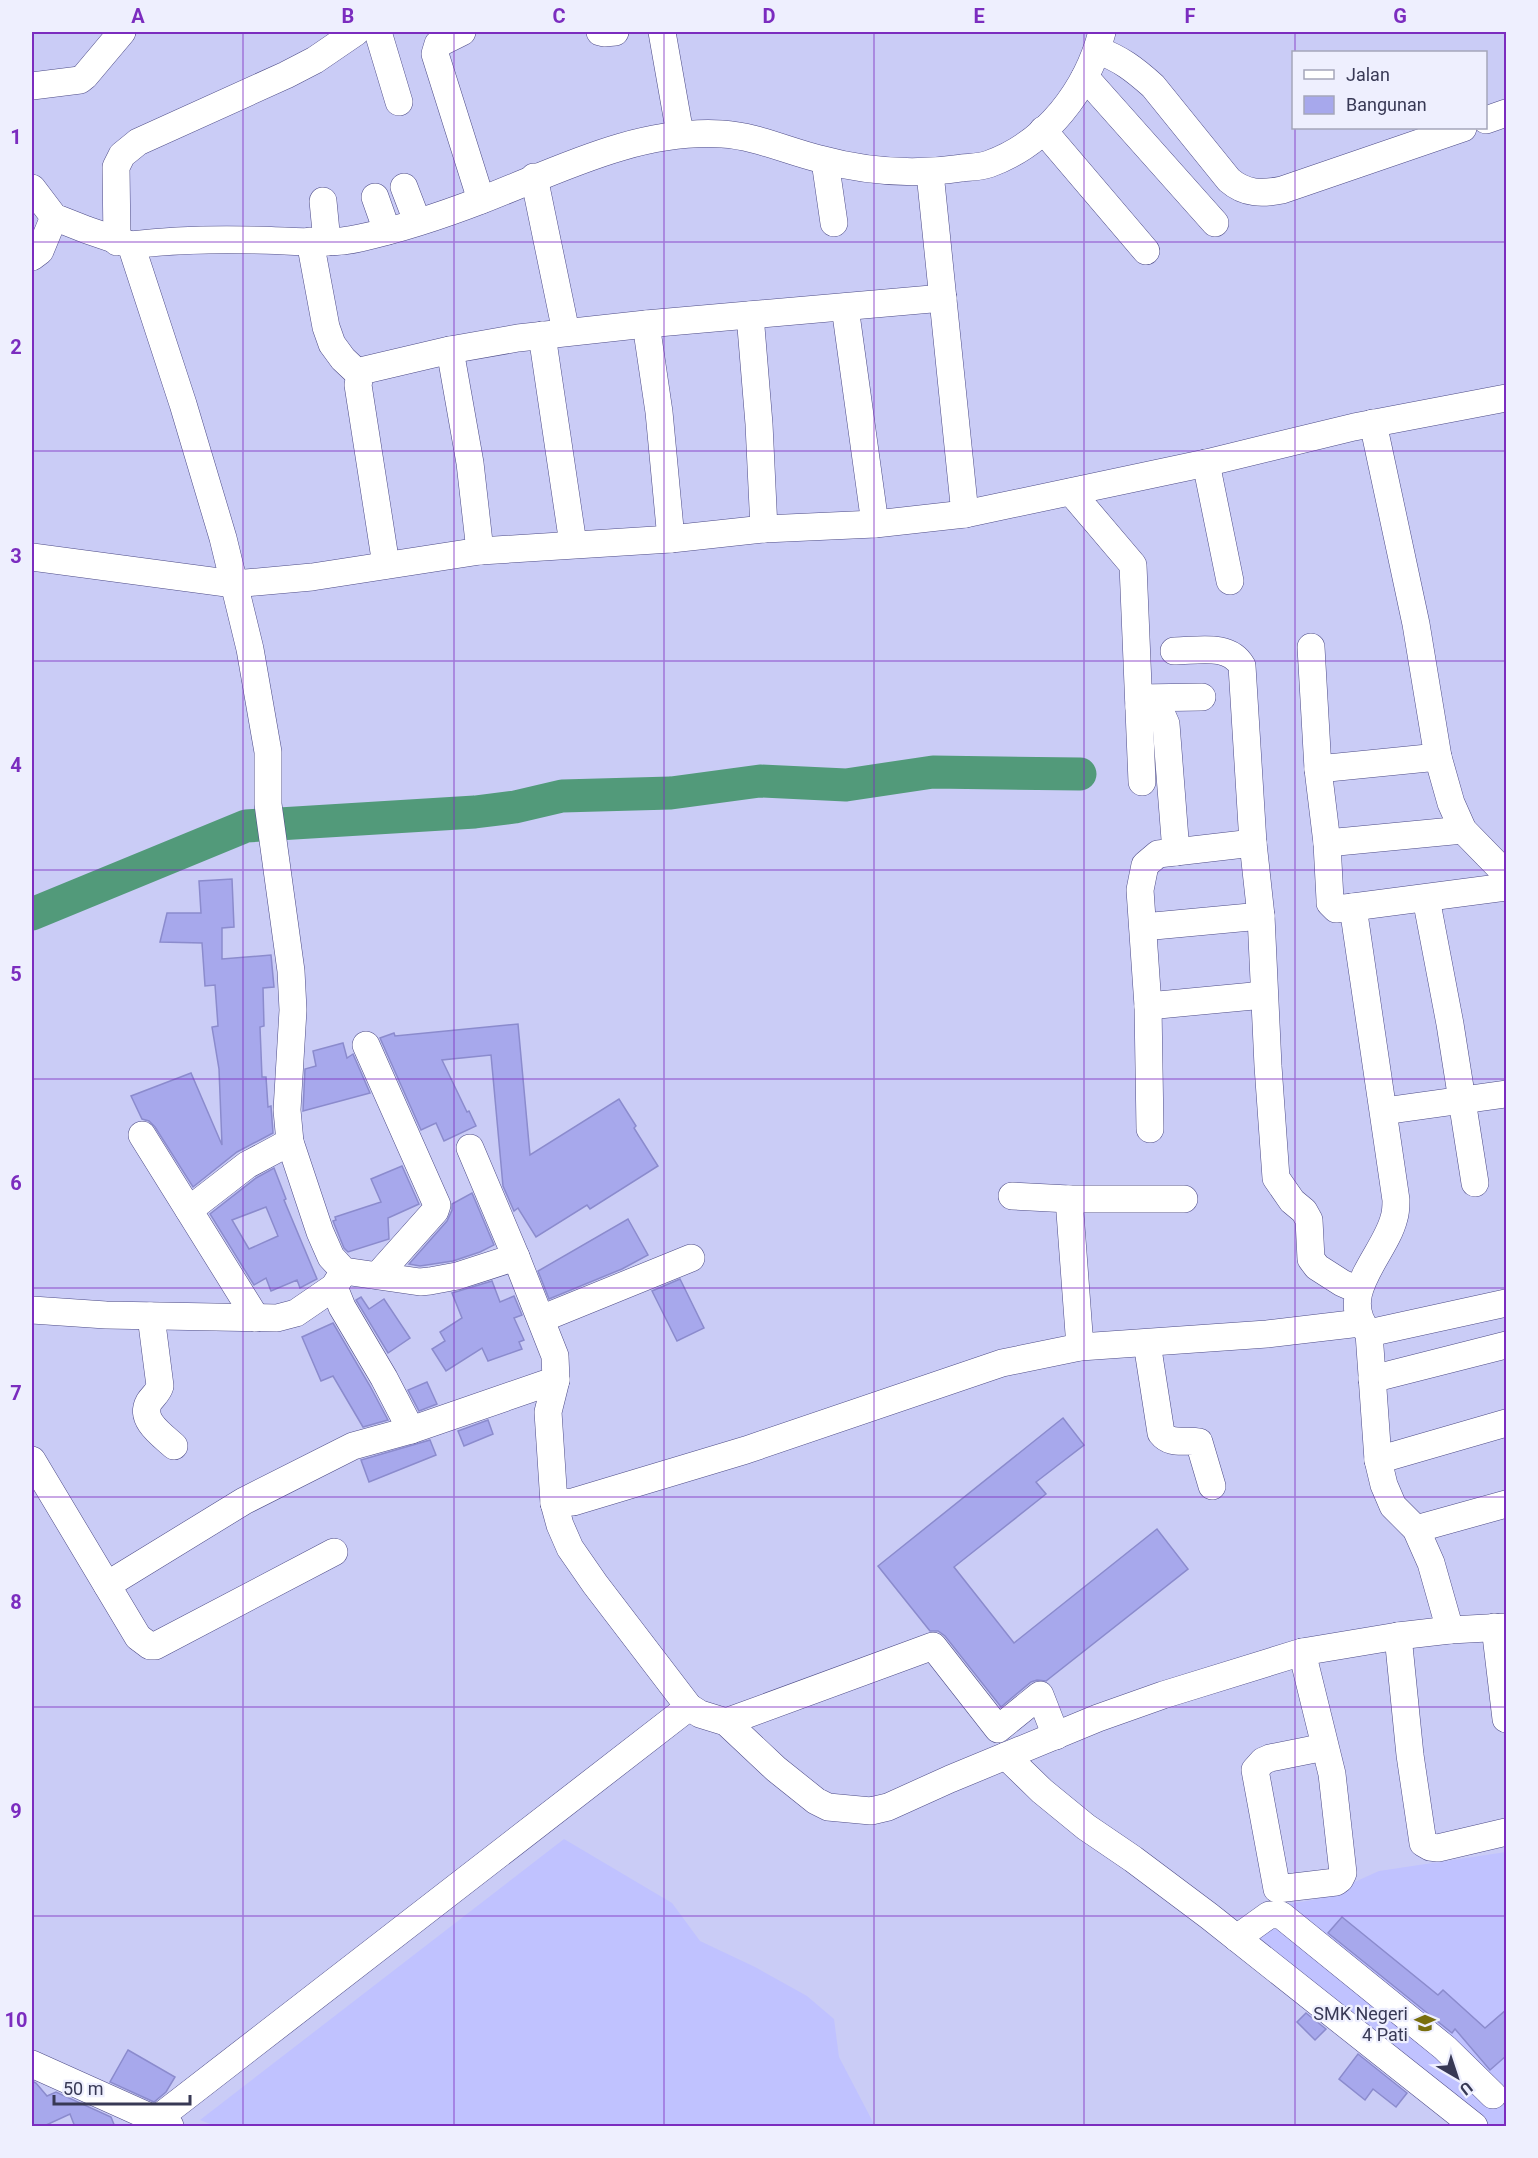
<svg xmlns="http://www.w3.org/2000/svg" width="1538" height="2158" font-family="Roboto,sans-serif">
<rect width="100%" height="100%" fill="#caccf6"/>
<!-- built -->
<g fill="#c0c2ff">
<path d="M564,1839L672,1903L700,1941L755,1967L807,1996L834,2019L839,2057L875,2126H215L200,2120Z"/>
<path d="M1506,1852V2126H1474L1225,1929L1264,1909L1317,1899L1379,1871Z"/>
</g>
<g fill="none" stroke-linecap="round" stroke-linejoin="round">
<!-- river -->
<path stroke="#529a7a" stroke-width="33" d="M32,914L246,826L475,812L515,807L562,796L671,793L760,781L846,785L933,772L1080,774"/>
</g>
<!-- building -->
<g fill="#a7a8ec" stroke="#8b8bcd" stroke-width="1.5" fill-rule="evenodd">
<path d="M232,879L234,927L222,928V959L271,955L274,987L263,988L264,1026L260,1027L262,1077H266L268,1107L271,1106L273,1133L237,1152L193,1187L155,1127L149,1121L142,1119L131,1096L191,1073L222,1145L219,1069L212,1027L218,1026L215,985L205,986L202,943L160,942L167,913H201L199,881Z"/>
<path d="M518,1024L530,1155L619,1099L636,1126L634,1128L658,1166L590,1209L587,1205L536,1237L518,1208L514,1211L503,1186L491,1055L442,1060L467,1112L469,1111L476,1126L444,1141L436,1123L421,1130L380,1038L394,1033L395,1036Z"/>
<path d="M343,1043L347,1058L353,1054L370,1093L303,1111L305,1069L316,1066L313,1051Z"/>
<path d="M402,1166L419,1204L388,1218L389,1239L348,1252L344,1248L335,1226L333,1221L336,1220L335,1217L381,1202L371,1179Z"/>
<path d="M274,1168L286,1199L284,1200L317,1279L300,1288L297,1280L271,1291L266,1278L254,1285L210,1214L256,1178ZM266,1207L278,1236L249,1249L232,1220Z"/>
<path d="M472,1193L494,1245L480,1252L453,1261L420,1266L409,1264L447,1221L452,1210V1204Z"/>
<path d="M628,1219L648,1255L622,1269L549,1299L538,1271Z"/>
<path d="M680,1279L704,1328L677,1341L652,1291Z"/>
<path d="M492,1281L500,1302L514,1296L522,1315L514,1318L524,1340L519,1342L522,1349L488,1361L482,1348L446,1371L432,1349L445,1341L440,1332L462,1318L452,1293Z"/>
<path d="M361,1297L369,1309L384,1299L410,1338L388,1353L356,1300Z"/>
<path d="M333,1323L370,1386L388,1420L363,1427L333,1376L321,1381L302,1337Z"/>
<path d="M427,1382L437,1404L419,1411L408,1390Z"/>
<path d="M1063,1418L1084,1445L1036,1482L1046,1494L954,1567L1014,1643L1157,1529L1188,1569L1046,1681L1037,1680L1031,1682L1001,1707L945,1636L938,1631H930L878,1566Z"/>
<path d="M488,1420L493,1434L464,1446L458,1431Z"/>
<path d="M430,1440L436,1455L369,1482L361,1460Z"/>
<path d="M1342,1917L1438,1995L1443,1990L1485,2028L1506,2010V2056L1490,2070L1455,2029L1452,2033L1328,1933Z"/>
<path d="M1306,2013L1326,2029L1315,2040L1297,2022Z"/>
<path d="M128,2050L175,2077L166,2092L154,2102L110,2082Z"/>
<path d="M1358,2054L1407,2093L1396,2107L1373,2089L1365,2100L1339,2079Z"/>
<path d="M32,2081L36,2083L47,2096L56,2092L111,2117L115,2127H75L70,2114L42,2127H32Z"/>
</g>
<g fill="none" stroke-linecap="round" stroke-linejoin="round">
<defs>
<g id="minor">
<path d="M378,32L399,102"/>
<path d="M462,32L438,44L435,54L481,200"/>
<path d="M600,32L604,33L615,32"/>
<path d="M662,32L680,134"/>
<path d="M1097,50C1121,59 1134,69 1153,86L1229,180C1245,194 1262,194 1282,190L1463,128"/>
<path d="M1085,77L1215,223"/>
<path d="M32,86L80,80L85,76L122,32"/>
<path d="M1486,120L1506,113"/>
<path d="M1043,130L1146,251"/>
<path d="M825,161L834,223"/>
<path d="M930,173L965,514"/>
<path d="M534,177L566,332"/>
<path d="M404,187L417,221"/>
<path d="M32,188L54,217L87,230L131,245L183,404L223,538L250,649L268,752V804L291,971L293,1010L287,1110L290,1142L320,1232L331,1257L344,1271L420,1282L430,1281L457,1276L516,1257L555,1356L556,1380L548,1412L554,1503L560,1525L570,1548L595,1584L689,1707L700,1714L726,1722L776,1769L816,1801L828,1807L871,1811L888,1807L950,1779L1098,1718L1163,1695L1302,1652L1398,1636L1450,1630L1506,1627"/>
<path d="M375,197L387,231"/>
<path d="M323,201L327,242"/>
<path d="M310,241L326,327L332,344L343,359L360,375"/>
<path d="M117,242L116,167L122,155L138,142L286,75L315,60L356,32"/>
<path d="M131,245C172,240 212,239 253,240C288,240 325,246 360,238C401,229 443,215 482,200C559,170 637,129 722,134C756,136 787,151 820,159C867,172 915,175 962,168C971,167 981,167 989,164C1047,143 1087,90 1102,32"/>
<path d="M32,257L40,251L54,217"/>
<path d="M845,307L875,524"/>
<path d="M750,315L759,424L764,529"/>
<path d="M646,324L659,412L671,539"/>
<path d="M542,335L573,544"/>
<path d="M450,350L470,463L480,551"/>
<path d="M1373,423L1416,624L1438,757"/>
<path d="M1206,463L1230,581"/>
<path d="M1071,492L1133,565L1142,782"/>
<path d="M32,557L234,584L312,577L480,551L671,539L764,529L875,524L965,514L1206,463L1354,427L1506,398"/>
<path d="M386,565L358,385L360,375L365,370L450,350L518,338L646,324L943,298"/>
<path d="M1311,647L1318,769L1327,843L1330,900V903L1336,909L1353,907L1396,1200C1396,1206 1396,1212 1394,1218C1385,1255 1335,1295 1369,1333L1378,1460L1384,1485L1393,1506L1416,1529L1431,1563L1450,1630"/>
<path d="M1174,651C1198,651 1229,643 1242,666L1253,843L1261,916L1268,1066L1276,1178L1292,1201L1304,1211L1309,1220L1311,1259L1317,1267L1342,1283L1358,1290"/>
<path d="M1139,698L1202,697"/>
<path d="M1139,707L1159,708L1166,724L1176,852"/>
<path d="M1318,769L1438,757L1451,803L1463,830L1506,874"/>
<path d="M1327,843L1463,830"/>
<path d="M1426,898L1450,1024L1475,1183"/>
<path d="M1353,907L1506,887"/>
<path d="M1143,927L1261,916"/>
<path d="M1148,1006L1264,995"/>
<path d="M366,1045L437,1205L435,1211L378,1275"/>
<path d="M1384,1111L1506,1094"/>
<path d="M1150,1129L1148,1006L1140,890L1145,865L1158,854L1253,843"/>
<path d="M142,1135L256,1318"/>
<path d="M470,1148L516,1257"/>
<path d="M1012,1196L1069,1199H1184"/>
<path d="M1069,1199L1080,1347"/>
<path d="M189,1210L247,1165L290,1142"/>
<path d="M334,1287L342,1307L384,1378L411,1430"/>
<path d="M32,1310L106,1315L277,1318L296,1313L334,1287L344,1271"/>
<path d="M151,1316L160,1386C158,1393 153,1396 149,1402C139,1420 162,1435 174,1446"/>
<path d="M541,1319L691,1258"/>
<path d="M1369,1333L1506,1303"/>
<path d="M1147,1343L1161,1433C1171,1446 1185,1439 1199,1442L1212,1486"/>
<path d="M1372,1379L1506,1345"/>
<path d="M32,1460L138,1637L150,1646H155L334,1552"/>
<path d="M1378,1460L1506,1423"/>
<path d="M554,1503L573,1502L746,1450L1002,1363L1080,1347L1267,1334L1360,1323"/>
<path d="M1416,1529L1506,1504"/>
<path d="M107,1585L244,1501L353,1446L411,1430L556,1380"/>
<path d="M1495,1627L1506,1719"/>
<path d="M1398,1636L1410,1755L1423,1843L1430,1847L1438,1848L1506,1832"/>
<path d="M1302,1652L1332,1774L1343,1873L1340,1879L1336,1882L1277,1889L1255,1770L1263,1761L1270,1758L1325,1747"/>
<path d="M726,1722L933,1646L998,1729L1040,1695L1056,1736"/>
<path d="M1006,1756L1042,1791L1086,1827L1133,1859L1209,1916L1474,2126"/>
<path d="M1237,1938L1269,1915H1281L1445,2048L1493,2095"/>
<path d="M32,2064L170,2126"/>
<path d="M148,2126L689,1707"/>
</g>
</defs>
<!-- minor casing -->
<use href="#minor" stroke="#4d4b87" stroke-width="28"/>
<!-- minor -->
<use href="#minor" stroke="#fff" stroke-width="27"/>
</g>
<!-- grid -->
<path fill="none" stroke="#7b2cbf" stroke-width="1.5" stroke-opacity="0.55" d="M243,32V2126M454,32V2126M664,32V2126M874,32V2126M1084,32V2126M1295,32V52M1295,128V2126M32,242H1506M32,451H1506M32,661H1506M32,870H1506M32,1079H1506M32,1288H1506M32,1497H1506M32,1707H1506M32,1916H1506"/>
<!-- icons -->
<defs>
<symbol id="school-bare" viewBox="-9 -9 18 18"><path d="M0-5L7-2L0 1L-7-2ZM-4 1L0 2.5L4 1V4Q0 6-4 4Z" fill="#796f0e" stroke="#eeeffe" stroke-width="2.5" paint-order="stroke"/></symbol>
</defs>
<g fill-rule="evenodd">
<use href="#school-bare" x="1410" y="2008" width="30" height="30"/>
</g>
<g text-anchor="middle" dominant-baseline="central" stroke-width="4.5" stroke-linejoin="round" paint-order="stroke">
<!-- poi labels -->
<g font-size="18" fill="#383955" stroke="#eeeffe" text-anchor="end">
<text x="1408" y="2013">SMK Negeri<tspan x="1408" dy="21">4 Pati</tspan></text>
</g>
</g>
<!-- border -->
<rect width="1538" height="2158" fill="none" stroke="#eeeffe" stroke-width="66"/>
<!-- legend -->
<rect x="1292" y="51" width="195" height="78" fill="#eeeffe" stroke="#a5a6ba" stroke-width="1.5"/>
<rect x="1304" y="70" width="30" height="9" fill="#ffffff" stroke="#a5a6ba" stroke-width="1.5"/>
<text x="1346" y="81" font-size="18" fill="#383955">Jalan</text>
<rect x="1304" y="96" width="30" height="18" fill="#a7a8ec" stroke="#a5a6ba" stroke-width="1.5"/>
<text x="1346" y="111" font-size="18" fill="#383955">Bangunan</text>
<!-- north arrow -->
<g transform="translate(1457 2077) rotate(141)" stroke="#eeeffe" stroke-width="4.5" paint-order="stroke">
<path d="M0-4.5L10 22L0 15L-10 22Z" fill="#383955"/>
<text y="-9" font-size="16" font-weight="bold" text-anchor="middle" fill="#383955">U</text>
</g>
<!-- scale -->
<path d="M54 2095v9h136v-9" fill="none" stroke="#383955" stroke-width="3"/>
<text x="63" y="2095" font-size="18" fill="#383955" stroke="#eeeffe" stroke-width="4.5" paint-order="stroke">50 m</text>
<rect x="33" y="33" width="1472" height="2092" fill="none" stroke="#7b2cbf" stroke-width="2"/>
<g font-size="20" text-anchor="middle" font-weight="bold" fill="#7b2cbf">
<text x="138" y="23">A</text>
<text x="348" y="23">B</text>
<text x="559" y="23">C</text>
<text x="769" y="23">D</text>
<text x="979" y="23">E</text>
<text x="1190" y="23">F</text>
<text x="1400" y="23">G</text>
<text x="16" y="144">1</text>
<text x="16" y="354">2</text>
<text x="16" y="563">3</text>
<text x="16" y="772">4</text>
<text x="16" y="981">5</text>
<text x="16" y="1190">6</text>
<text x="16" y="1400">7</text>
<text x="16" y="1609">8</text>
<text x="16" y="1818">9</text>
<text x="16" y="2027">10</text>
</g>
</svg>
